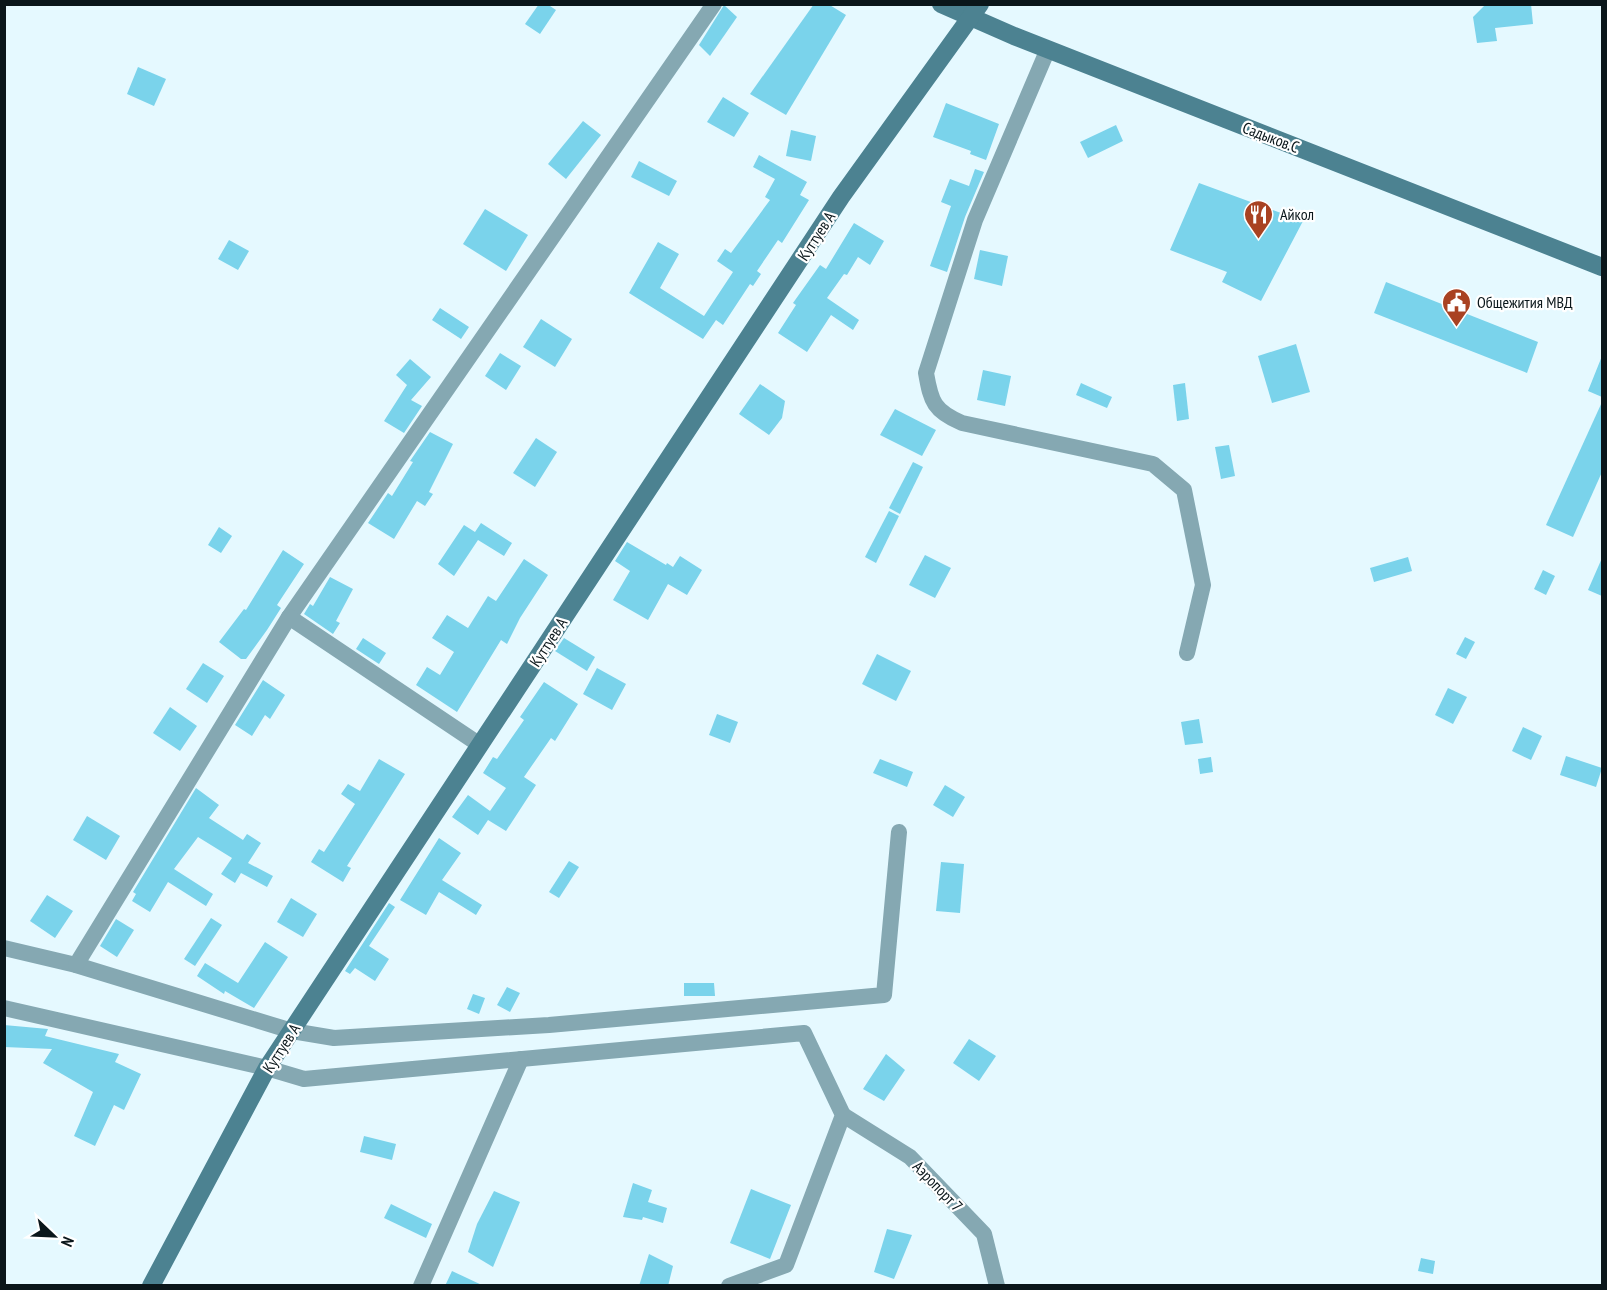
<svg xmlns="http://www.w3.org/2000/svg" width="1607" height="1290" font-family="'PT Sans Narrow',sans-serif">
<rect width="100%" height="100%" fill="#e5f9ff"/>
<!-- building -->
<g fill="#7ad3eb">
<path d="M539,4H547L556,10L540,34L525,24Z"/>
<path d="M814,4H828L846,15L786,115L750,94Z"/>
<path d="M1486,4H1531L1533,24L1495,28L1497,41L1477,43L1473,17Z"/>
<path d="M724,5L737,17L710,56L699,45Z"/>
<path d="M138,67L166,79L154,106L127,94Z"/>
<path d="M723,97L749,113L734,137L707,122Z"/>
<path d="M946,103L999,124L986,160L970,154L971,151L933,137Z"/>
<path d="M583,121L601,135L566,179L548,164Z"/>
<path d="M1116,125L1123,141L1088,158L1080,142Z"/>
<path d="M791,130L816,136L811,161L786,156Z"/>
<path d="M759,155L807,182L800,195L809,200L782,243L778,240L757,271L761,274L753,286L750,284L723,325L716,320L703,339L629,293L658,242L679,254L660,288L704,316L733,272L717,261L725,249L731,253L770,200L765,197L775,179L753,167Z"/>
<path d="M639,161L677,181L669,196L631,177Z"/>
<path d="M975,169L984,172L965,217L947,272L930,266L951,206L941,202L950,179L969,186Z"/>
<path d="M1199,183L1303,221L1261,301L1222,282L1227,272L1170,250Z"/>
<path d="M485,209L528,235L506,271L463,244Z"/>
<path d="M854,223L884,241L870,265L858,257L847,275L844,274L827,298L859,320L853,330L831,315L807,352L778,333L796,305L793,303L820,265L826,269Z"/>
<path d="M229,240L249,251L238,270L218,259Z"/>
<path d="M980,250L1008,256L1002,286L974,279Z"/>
<path d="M1386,282L1538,342L1527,373L1374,313Z"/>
<path d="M440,308L469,327L461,339L432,320Z"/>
<path d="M541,319L572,339L555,367L523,347Z"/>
<path d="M1296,344L1310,392L1272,403L1258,356Z"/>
<path d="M500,353L521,366L506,390L485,376Z"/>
<path d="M1602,356V397L1588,391Z"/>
<path d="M410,359L431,377L411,400L422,406L404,433L384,421L407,385L396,375Z"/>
<path d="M983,370L1011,376L1005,406L977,400Z"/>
<path d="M1081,383L1112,397L1107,408L1076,395Z"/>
<path d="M1185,383L1189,419L1177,421L1173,385Z"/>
<path d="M760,384L785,401L782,418L769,435L739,414Z"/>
<path d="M1602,402V472L1573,537L1546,525Z"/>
<path d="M895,409L936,430L922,456L880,435Z"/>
<path d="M430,432L453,444L429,492L433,494L425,506L417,501L394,539L368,523L388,493L392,496L413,462L410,461Z"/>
<path d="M536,438L557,452L535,487L513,473Z"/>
<path d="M1229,445L1235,476L1221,479L1215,447Z"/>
<path d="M913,462L923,467L900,514L889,508Z"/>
<path d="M889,511L899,516L876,563L865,557Z"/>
<path d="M481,523L512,543L504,556L478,540L454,576L438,564L464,525L475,532Z"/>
<path d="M219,527L232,536L221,553L208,545Z"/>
<path d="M627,542L666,565L667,563L673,567L680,556L702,570L687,595L668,584L648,620L613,600L630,571L615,561Z"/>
<path d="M283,550L304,564L277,605L281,608L267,630L246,659H241L219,642L244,609L246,610Z"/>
<path d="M925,555L951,568L935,598L909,585Z"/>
<path d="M1408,557L1412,571L1374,582L1370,568Z"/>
<path d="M1602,558V596L1588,590Z"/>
<path d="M524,559L548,575L520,618L507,644L501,640L457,712L416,685L427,667L440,675L454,652L432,638L447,615L468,628L488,596L496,601Z"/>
<path d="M1543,570L1555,576L1546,595L1534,589Z"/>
<path d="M330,577L353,589L336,621L340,623L333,634L304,614L310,604L313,606Z"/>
<path d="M1465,637L1475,642L1466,659L1456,654Z"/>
<path d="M363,638L386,653L379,664L356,649Z"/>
<path d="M564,638L595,657L587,671L555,651Z"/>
<path d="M877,654L911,671L896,701L862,684Z"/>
<path d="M203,663L224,676L207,703L186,689Z"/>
<path d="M597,668L626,684L612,710L583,694Z"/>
<path d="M263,680L285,695L270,719L265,715L252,736L235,725Z"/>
<path d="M544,682L578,704L555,741L551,738L524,777L536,785L506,831L488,820L478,835L452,817L468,795L490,811L506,788L483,773L493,757L497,759L524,720L520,717Z"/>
<path d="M1448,688L1467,697L1453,724L1435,715Z"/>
<path d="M170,707L197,726L180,751L153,733Z"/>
<path d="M717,714L738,722L730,743L709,735Z"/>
<path d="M1199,719L1203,743L1185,745L1181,722Z"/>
<path d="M1523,727L1542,736L1531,760L1512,751Z"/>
<path d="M1566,756L1602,768L1596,787L1560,775Z"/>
<path d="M1211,757L1213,772L1200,774L1198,759Z"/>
<path d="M379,759L405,774L347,866L351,868L343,882L311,862L319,849L324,852L355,804L341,794L348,784L360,791Z"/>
<path d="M880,759L913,772L907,787L873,773Z"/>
<path d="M945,785L965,797L953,817L933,805Z"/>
<path d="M196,788L219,805L209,818L243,840L247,834L261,843L248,863L273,876L267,887L241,873L235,883L221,874L232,858L198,837L174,869L213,894L206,906L168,882L150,912L132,901L136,894L133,892Z"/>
<path d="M87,816L120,836L106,860L73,840Z"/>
<path d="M439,838L461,853L442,880L482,905L476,915L439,892L426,915L400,900Z"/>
<path d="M569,861L579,867L559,898L549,892Z"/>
<path d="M941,862L964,864L960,913L936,911Z"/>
<path d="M47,895L73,911L55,938L30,921Z"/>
<path d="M291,898L317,914L303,937L277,922Z"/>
<path d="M389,903L395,907L369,946L389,959L375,981L355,968L350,974L345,971Z"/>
<path d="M211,918L222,925L195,966L184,959Z"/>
<path d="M116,919L134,930L117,957L100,946Z"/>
<path d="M265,942L288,957L254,1008L225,991L224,994L197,976L205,963L238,983Z"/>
<path d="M684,983H714L715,996H684Z"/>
<path d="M507,987L520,993L510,1012L497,1005Z"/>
<path d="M473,994L485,998L479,1014L467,1009Z"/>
<path d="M4,1025L48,1029L45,1036L119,1054L115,1062L141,1074L124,1110L114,1105L95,1146L74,1136L93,1092L43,1063L52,1049L4,1047Z"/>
<path d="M969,1039L996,1056L979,1081L953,1063Z"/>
<path d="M886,1054L905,1070L884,1101L863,1089Z"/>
<path d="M364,1136L396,1144L392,1160L360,1152Z"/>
<path d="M633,1183L652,1190L648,1202L667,1208L663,1223L643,1217L642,1220L623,1217Z"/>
<path d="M751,1189L791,1205L770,1259L730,1243Z"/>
<path d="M494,1191L520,1202L493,1267L468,1252L477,1224Z"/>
<path d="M391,1204L432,1224L426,1238L384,1218Z"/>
<path d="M887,1229L912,1235L894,1279L874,1272Z"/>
<path d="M649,1254L673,1266L668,1286H639Z"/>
<path d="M1421,1258L1435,1261L1433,1274L1418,1271Z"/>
<path d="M452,1271L484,1286H445Z"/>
</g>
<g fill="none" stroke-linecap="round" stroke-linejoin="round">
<!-- street -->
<g stroke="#85a8b2" stroke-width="16">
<path d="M1048,49L975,220L926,373C931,402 934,411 962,423L1153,464L1184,490L1203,585L1187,653"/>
<path d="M289,617L714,4"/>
<path d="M4,948L76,965L292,1031L334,1038L549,1025L884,995L899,832"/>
<path d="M76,965L289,617L480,745"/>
<path d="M4,1008L267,1068L304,1079L804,1033L843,1115L786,1265L729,1286"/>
<path d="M843,1115L910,1157L984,1234L997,1286"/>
<path d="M421,1286L521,1059"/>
</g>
<!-- secondary -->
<g stroke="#4c8291" stroke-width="18">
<path d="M941,4L1014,36L1602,267"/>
<path d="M151,1286L267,1068L841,197L980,4"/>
</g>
</g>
<!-- icons -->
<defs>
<symbol id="restaurant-pin" viewBox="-11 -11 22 30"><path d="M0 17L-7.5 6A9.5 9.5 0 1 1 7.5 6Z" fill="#a94222" stroke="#fff"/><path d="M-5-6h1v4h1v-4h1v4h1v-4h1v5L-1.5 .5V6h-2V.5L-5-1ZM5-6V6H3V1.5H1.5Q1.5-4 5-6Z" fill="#fff"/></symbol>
<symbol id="civic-pin" viewBox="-11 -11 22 30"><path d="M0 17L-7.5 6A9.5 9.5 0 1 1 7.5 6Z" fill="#a94222" stroke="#fff"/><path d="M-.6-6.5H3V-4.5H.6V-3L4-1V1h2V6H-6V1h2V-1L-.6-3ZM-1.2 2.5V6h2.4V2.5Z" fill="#fff"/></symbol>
</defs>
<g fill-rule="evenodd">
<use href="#restaurant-pin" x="1242" y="198" width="33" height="45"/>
<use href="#civic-pin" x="1440" y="286" width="33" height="45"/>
</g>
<g text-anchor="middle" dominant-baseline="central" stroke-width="4.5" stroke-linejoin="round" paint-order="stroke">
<!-- street labels -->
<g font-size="16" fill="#0a161a" stroke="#fff">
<text transform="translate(1271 137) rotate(21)">Садыков.С</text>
<text transform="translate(816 236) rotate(-57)">Куттуев А</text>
<text transform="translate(548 642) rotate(-57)">Куттуев А</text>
<text transform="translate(281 1048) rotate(-57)">Куттуев А</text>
<text transform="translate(938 1186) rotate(46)">Аэропорт 7</text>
</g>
<!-- poi labels -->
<g font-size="16" fill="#0a161a" stroke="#fff" text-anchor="start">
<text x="1280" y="214">Айкол</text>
<text x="1477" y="302">Общежития МВД</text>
</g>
</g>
<!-- border -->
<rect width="1607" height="1290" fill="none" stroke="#0a161a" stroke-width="12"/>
<!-- north arrow -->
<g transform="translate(54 1236) rotate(113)" stroke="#ffffff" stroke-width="4.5" paint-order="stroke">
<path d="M0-4.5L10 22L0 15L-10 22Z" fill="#0a161a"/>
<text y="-9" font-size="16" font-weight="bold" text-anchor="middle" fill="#0a161a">N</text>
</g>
</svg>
